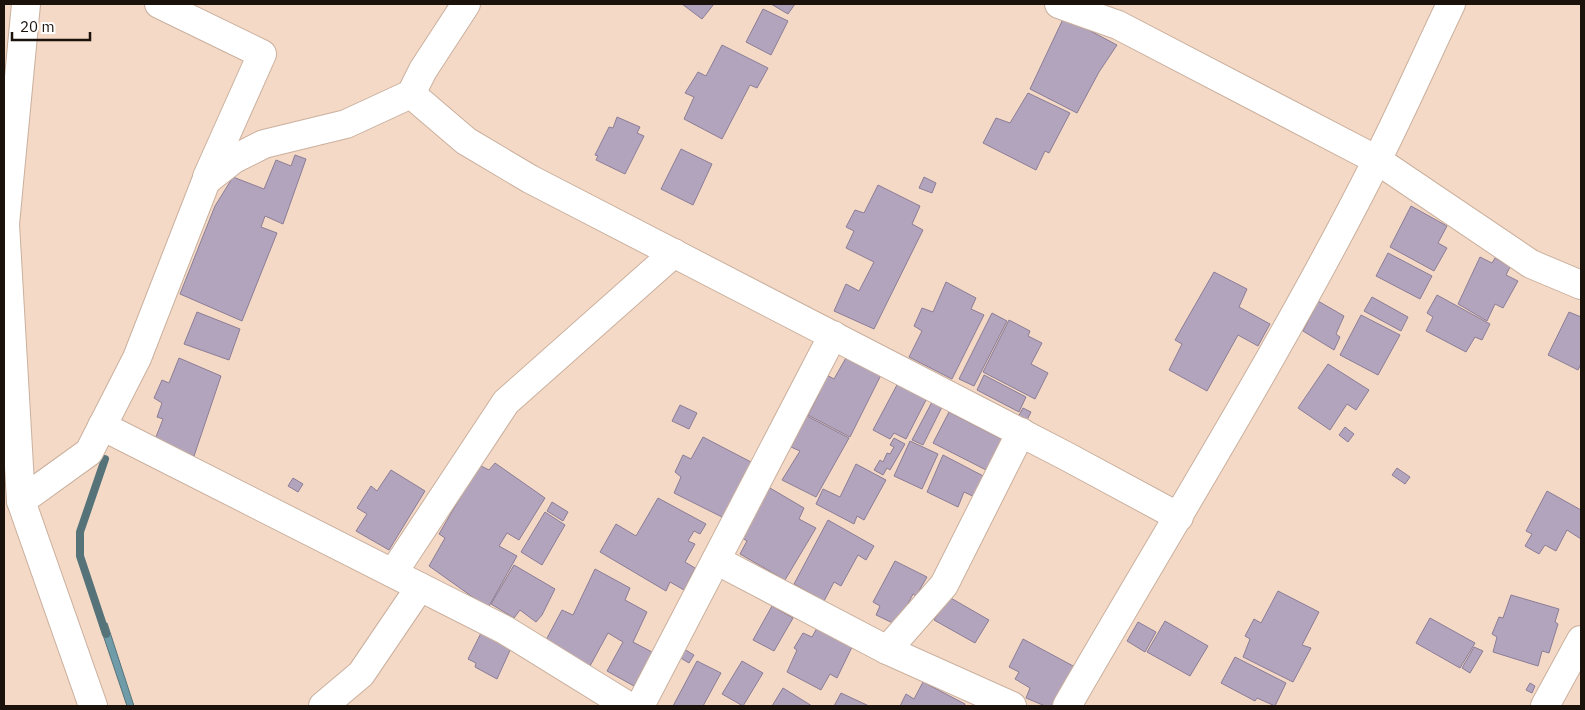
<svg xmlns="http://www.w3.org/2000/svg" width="1585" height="710" font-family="'IBM Plex Sans',sans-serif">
<rect width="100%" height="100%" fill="#f4d9c6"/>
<!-- water -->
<path fill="#709ca9" stroke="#56737a" d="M107,623L134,706H127L100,626Z"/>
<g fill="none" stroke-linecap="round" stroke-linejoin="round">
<!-- stream -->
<path stroke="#56737a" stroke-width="8" d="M105,459L80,532V556L106,634"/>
</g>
<!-- building -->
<g fill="#b2a4bd" stroke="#8b7d96">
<path d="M682,4H714L702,19Z"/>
<path d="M771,4H795L788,14Z"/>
<path d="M763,9L788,21L771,55L746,42Z"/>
<path d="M1064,17L1117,45L1099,72L1077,113L1030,89Z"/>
<path d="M722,45L768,68L757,88L750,85L722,139L684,119L694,97L685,93L698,72L706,76Z"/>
<path d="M1028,93L1070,113L1049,153L1045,151L1036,170L983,143L996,118L1010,123Z"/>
<path d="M617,117L640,127L637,133L644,136L625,174L596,160L598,156L595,155L609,127L613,128Z"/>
<path d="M681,149L712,164L693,205L661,189Z"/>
<path d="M295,155L306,159L283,224L265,216L261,227L277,233L242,321L180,294L215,206L233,177L264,189L276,160L291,166Z"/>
<path d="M924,177L936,183L932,193L919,188Z"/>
<path d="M878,185L920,206L912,224L923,230L874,329L834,311L846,284L859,291L874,262L846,248L854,231L846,227L855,210L864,213Z"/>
<path d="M1411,206L1447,226L1438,243L1447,248L1434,271L1390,247Z"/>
<path d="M1388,253L1432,276L1420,299L1376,276Z"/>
<path d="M1480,257L1492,263L1495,258L1510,267L1506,275L1518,281L1503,308L1495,304L1487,321L1458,304Z"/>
<path d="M1214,272L1247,289L1239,307L1270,324L1258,346L1238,335L1207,391L1169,370L1182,344L1175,340Z"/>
<path d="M946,282L976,298L971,309L984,315L952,379L909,357L922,331L914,326L922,308L933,312Z"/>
<path d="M1437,295L1490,324L1482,340L1475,337L1466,352L1426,331L1433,317L1427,313Z"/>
<path d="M1372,297L1408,317L1401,331L1364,311Z"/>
<path d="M1318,301L1344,316L1336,334L1340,337L1334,350L1303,331Z"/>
<path d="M197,312L240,329L229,360L184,344Z"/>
<path d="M1569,312L1581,317V364L1578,370L1548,355Z"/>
<path d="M992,313L1007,321L974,386L959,379Z"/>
<path d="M1361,315L1400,335L1378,375L1340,355Z"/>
<path d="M1009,320L1030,331L1028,336L1042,343L1031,364L1048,373L1035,399L983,372Z"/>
<path d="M847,356L881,375L850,437L808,415L819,394L813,390L823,373L834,379Z"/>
<path d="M179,358L221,376L194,456L154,442L163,419L157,417L162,403L154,398L162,380L169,383Z"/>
<path d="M1328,364L1369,390L1356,410L1347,404L1330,430L1298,408Z"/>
<path d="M984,375L1026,397L1019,412L977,390Z"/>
<path d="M898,383L927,398L906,439L894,433L890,439L873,430Z"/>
<path d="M932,402L942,407L923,445L912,440Z"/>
<path d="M680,405L697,413L689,429L672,421Z"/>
<path d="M1023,408L1031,412L1026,422L1018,417Z"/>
<path d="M949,412L1007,442L992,473L933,443Z"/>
<path d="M807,416L849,438L816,497L782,480L800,451L791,447Z"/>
<path d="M1345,427L1354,434L1348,442L1339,435Z"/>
<path d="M703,437L751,462L724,518L674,493L681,477L675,472L683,455L691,459Z"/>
<path d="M894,438L905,444L890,470L887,468L883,475L874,470L880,460L883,462L887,453L890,454L894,447L890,445Z"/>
<path d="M910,441L938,454L922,489L894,476Z"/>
<path d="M943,455L989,479L979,499L964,492L958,507L927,492Z"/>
<path d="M495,463L545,498L519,540L507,533L499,546L517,556L488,608L429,566L445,538L439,534L479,465L489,470Z"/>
<path d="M856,464L886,480L864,520L857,516L854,524L816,504L823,489L840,497Z"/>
<path d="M1397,468L1410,477L1405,484L1392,475Z"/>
<path d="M391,470L425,491L389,550L356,531L367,514L357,508L371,486L377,491Z"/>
<path d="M293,478L303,484L298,492L288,486Z"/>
<path d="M770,488L804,508L799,519L816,528L785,580L740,554L747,541L739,536Z"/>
<path d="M1547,491L1581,510V539L1567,530L1556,551L1545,545L1539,554L1525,546L1532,534L1526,531Z"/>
<path d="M658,498L706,524L700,534L694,531L688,541L695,544L685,562L695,568L684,590L670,582L666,591L600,552L616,524L636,536Z"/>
<path d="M552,502L568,512L563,521L547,511Z"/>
<path d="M545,512L565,525L542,565L521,552Z"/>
<path d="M828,520L874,546L866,560L858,555L841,586L834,582L824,601L794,584Z"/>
<path d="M895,561L927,577L916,596L913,594L897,625L876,615L880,606L873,602Z"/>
<path d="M514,565L555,589L542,615L536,622L520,610L514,618L491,604Z"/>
<path d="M595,569L630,588L625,600L647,612L633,642L652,652L634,686L607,671L623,642L608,633L590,666L546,640L562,610L573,615Z"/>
<path d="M1278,591L1319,612L1302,645L1311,648L1293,682L1243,657L1250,639L1245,636L1254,619L1261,623Z"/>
<path d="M1511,595L1559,609L1555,622L1558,624L1549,653L1542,651L1538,666L1493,652L1497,637L1492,634L1499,617L1503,618Z"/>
<path d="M949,597L989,620L975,643L934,620Z"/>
<path d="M772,606L793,618L774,651L753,640Z"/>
<path d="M1430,618L1475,643L1460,668L1416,643Z"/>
<path d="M1165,621L1208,646L1190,676L1147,652Z"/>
<path d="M1138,622L1156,632L1145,652L1127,641Z"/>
<path d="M817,628L852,647L837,678L830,674L821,690L787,672L797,650L794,648L803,633L812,637Z"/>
<path d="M482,631L512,646L497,679L475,667L476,663L468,659Z"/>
<path d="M1023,639L1075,667L1056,706H1045L1026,698L1030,688L1015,679L1019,672L1009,667Z"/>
<path d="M1474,647L1483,651L1470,673L1462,668Z"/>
<path d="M684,649L694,655L689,663L679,657Z"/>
<path d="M1235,657L1286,683L1275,706L1257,698L1255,701L1221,683Z"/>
<path d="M697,661L721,673L703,706H673Z"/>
<path d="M742,661L763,673L743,706L722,694Z"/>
<path d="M923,682L965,704L964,706H900L906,694L914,699Z"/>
<path d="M1530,683L1535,686L1532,693L1526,690Z"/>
<path d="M783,688L812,706H772Z"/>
<path d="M841,693L869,706H834Z"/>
</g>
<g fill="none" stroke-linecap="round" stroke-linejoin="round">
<defs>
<g id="minor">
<path d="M26,4L5,224L21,501L93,706"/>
<path d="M159,4L262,54L207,177"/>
<path d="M1059,4L1118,25L1377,160L1531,264L1581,285"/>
<path d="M411,94L466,141L530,179L1066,456L1179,517"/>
<path d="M102,426L505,630L628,706"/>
<path d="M21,501L89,452L137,358L206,181L234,159L264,144L346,124L411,94L423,70L466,4"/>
<path d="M716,560L887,650L1012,706"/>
<path d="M393,573L506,402L674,253"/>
<path d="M887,650L944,585L1021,432"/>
<path d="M323,706L361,674L420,587"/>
<path d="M640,706L833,335"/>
<path d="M1067,706C1171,525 1283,347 1377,160C1403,109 1426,56 1451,4"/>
<path d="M1545,706L1581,640"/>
</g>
</defs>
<!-- minor casing -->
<use href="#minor" stroke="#cab09e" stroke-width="30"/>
<!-- minor -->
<use href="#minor" stroke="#fff" stroke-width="28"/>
</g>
<!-- border -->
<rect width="1585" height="710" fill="none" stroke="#1b120b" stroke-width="10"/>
<!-- scale -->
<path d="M12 32v8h78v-8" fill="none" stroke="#1b120b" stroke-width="2.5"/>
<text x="20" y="32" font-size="15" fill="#1b120b" stroke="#ffffff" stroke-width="4" paint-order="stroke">20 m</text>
</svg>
